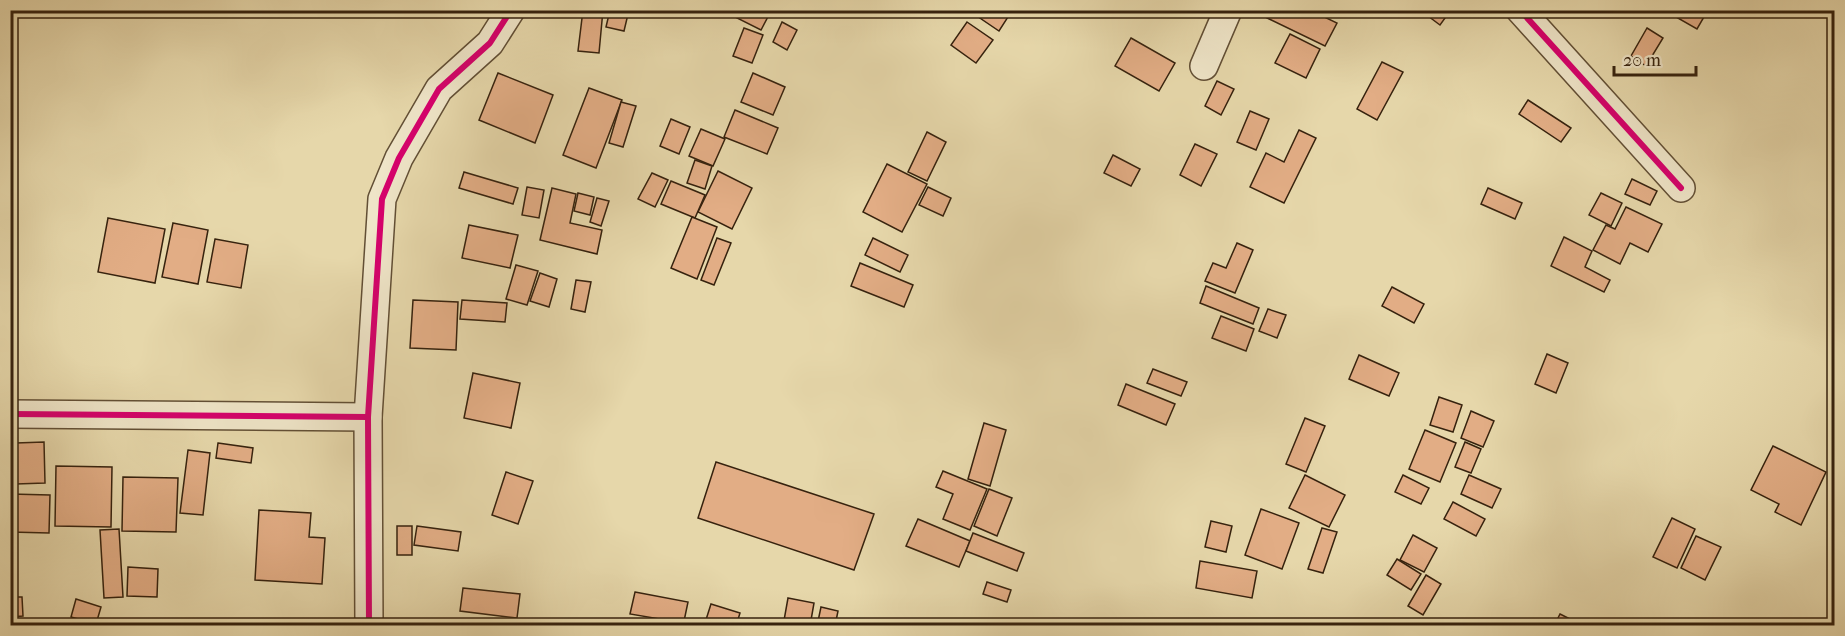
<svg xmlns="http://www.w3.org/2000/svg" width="1845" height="636" font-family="'IM FELL French Canon',serif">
<rect width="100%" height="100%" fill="#e6d7aa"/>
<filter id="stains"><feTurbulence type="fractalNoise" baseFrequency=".00333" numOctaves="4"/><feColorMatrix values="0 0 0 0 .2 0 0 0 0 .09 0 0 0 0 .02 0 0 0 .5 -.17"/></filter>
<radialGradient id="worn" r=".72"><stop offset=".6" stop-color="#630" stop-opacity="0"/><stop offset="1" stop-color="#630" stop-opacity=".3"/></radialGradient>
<!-- building -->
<g fill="#e2ad85" stroke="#36220e" stroke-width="1.5">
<path d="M583,10H603L599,53L578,51Z"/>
<path d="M610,10H629L624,31L606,27Z"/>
<path d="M736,10H770L771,11L761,30L733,16Z"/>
<path d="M976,10H999L1008,17L999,31L974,14Z"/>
<path d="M1260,10H1310L1337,23L1325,46L1259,14Z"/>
<path d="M1420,10H1443L1448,14L1440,25Z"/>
<path d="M1680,10H1708L1697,29L1676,17Z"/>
<path d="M782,22L797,30L787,50L773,42Z"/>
<path d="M967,22L993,40L976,63L951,45Z"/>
<path d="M744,28L763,35L752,63L733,56Z"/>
<path d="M1647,28L1663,38L1646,66L1631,56Z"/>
<path d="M1290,34L1320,49L1306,78L1275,63Z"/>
<path d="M1131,38L1175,63L1159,91L1115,66Z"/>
<path d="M1382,62L1403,72L1377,120L1357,109Z"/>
<path d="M498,73L553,95L535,143L479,120Z"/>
<path d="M753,73L785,87L773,115L741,102Z"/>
<path d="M1217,81L1234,89L1221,115L1205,106Z"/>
<path d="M589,88L622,100L596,168L563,155Z"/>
<path d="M1528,100L1571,128L1561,142L1519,114Z"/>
<path d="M621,102L636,106L623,147L609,143Z"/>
<path d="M735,110L778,128L767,154L724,137Z"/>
<path d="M1250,111L1269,119L1256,150L1237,142Z"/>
<path d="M671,119L690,127L679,154L660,146Z"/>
<path d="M701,129L725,139L713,166L689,156Z"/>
<path d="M1299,130L1316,138L1284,203L1250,187L1266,153L1284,162Z"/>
<path d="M927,132L946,142L927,181L908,172Z"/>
<path d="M1195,144L1217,154L1201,186L1180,175Z"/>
<path d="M1113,155L1140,169L1131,186L1104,173Z"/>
<path d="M695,160L712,166L705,189L687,183Z"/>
<path d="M887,164L927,184L902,232L863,212Z"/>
<path d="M718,171L752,188L732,229L698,212Z"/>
<path d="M464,172L518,188L513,204L459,188Z"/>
<path d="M652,173L668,180L655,207L638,199Z"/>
<path d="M1632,179L1657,191L1650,205L1625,194Z"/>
<path d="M671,181L705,195L695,218L661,204Z"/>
<path d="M527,187L544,190L539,218L522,215Z"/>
<path d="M928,187L951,198L943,216L919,205Z"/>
<path d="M552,188L576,194L570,223L602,230L597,254L540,240Z"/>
<path d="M1488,188L1522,203L1515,219L1481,204Z"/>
<path d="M578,193L594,197L590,215L574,211Z"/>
<path d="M1601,193L1622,203L1611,226L1589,215Z"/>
<path d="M597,198L609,201L601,226L590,222Z"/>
<path d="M1626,207L1662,224L1648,252L1630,243L1620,264L1593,250L1606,225L1615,229Z"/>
<path d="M692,217L717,227L697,279L671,268Z"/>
<path d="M108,218L165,229L155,283L98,272Z"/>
<path d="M173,223L208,230L198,284L162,277Z"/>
<path d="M469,225L518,235L510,268L462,258Z"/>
<path d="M1564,237L1592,251L1585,267L1610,280L1604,292L1551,266Z"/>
<path d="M717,238L731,243L714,285L701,280Z"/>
<path d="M873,238L908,255L900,272L865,255Z"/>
<path d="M215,239L248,245L241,288L207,282Z"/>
<path d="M1237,243L1253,250L1235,293L1205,281L1213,263L1226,268Z"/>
<path d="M860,263L913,285L904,307L851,286Z"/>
<path d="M516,265L538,271L527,305L506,299Z"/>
<path d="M540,273L557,279L549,307L530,301Z"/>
<path d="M576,280L591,282L585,312L571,309Z"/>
<path d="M1206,286L1259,308L1253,324L1200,303Z"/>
<path d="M1392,287L1424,304L1414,323L1382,306Z"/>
<path d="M413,300L458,302L456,350L410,348Z"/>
<path d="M462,300L507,303L505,322L460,319Z"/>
<path d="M1268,309L1286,315L1277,338L1259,331Z"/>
<path d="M1221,316L1254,329L1246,351L1212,338Z"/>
<path d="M1547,354L1568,363L1556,393L1535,384Z"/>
<path d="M1359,355L1399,373L1389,396L1349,379Z"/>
<path d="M1153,369L1187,382L1181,396L1147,383Z"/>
<path d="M473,373L520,383L511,428L464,418Z"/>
<path d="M1126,384L1175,404L1166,425L1118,405Z"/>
<path d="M1439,397L1462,405L1453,432L1430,425Z"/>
<path d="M1471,411L1494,421L1483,447L1461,438Z"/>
<path d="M1305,418L1325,426L1306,472L1286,464Z"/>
<path d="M984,423L1006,430L990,486L968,479Z"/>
<path d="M1425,430L1456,443L1440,482L1409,469Z"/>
<path d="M44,442L45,483L16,484V443Z"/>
<path d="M1465,442L1481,449L1471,473L1455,467Z"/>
<path d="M218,443L253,448L251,463L216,458Z"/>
<path d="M1773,446L1826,472L1801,525L1775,512L1779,504L1751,490Z"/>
<path d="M188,450L210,453L203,515L180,513Z"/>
<path d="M716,462L874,514L854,570L698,518Z"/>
<path d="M56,466L112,467L111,527L55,526Z"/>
<path d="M943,471L987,489L970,530L943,519L953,494L936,487Z"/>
<path d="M506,472L533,481L518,524L492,515Z"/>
<path d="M1305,475L1345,495L1329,527L1289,508Z"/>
<path d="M1403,475L1429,488L1421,504L1395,492Z"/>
<path d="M1469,475L1501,489L1492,508L1461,494Z"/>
<path d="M123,477L178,478L176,532L122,531Z"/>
<path d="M989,489L1012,498L997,536L974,526Z"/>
<path d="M10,494L50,495L49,533L10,532Z"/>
<path d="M1453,502L1485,519L1476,536L1444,519Z"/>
<path d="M1261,509L1299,523L1282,569L1245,555Z"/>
<path d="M259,510L311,513L309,537L325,538L322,584L255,580Z"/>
<path d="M1672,518L1695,529L1677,568L1653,557Z"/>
<path d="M918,519L970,541L959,567L906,546Z"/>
<path d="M1211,521L1232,526L1226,552L1205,547Z"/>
<rect x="397" y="526" width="15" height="29"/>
<path d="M417,526L461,532L458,551L414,545Z"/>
<path d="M1322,528L1337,532L1323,573L1308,569Z"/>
<path d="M119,529L123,597L104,598L100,530Z"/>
<path d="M973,533L1024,553L1017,571L966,551Z"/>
<path d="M1413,535L1437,548L1424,572L1400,560Z"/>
<path d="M1696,536L1721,547L1705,580L1681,568Z"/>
<path d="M1397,559L1421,574L1411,590L1387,575Z"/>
<path d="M1200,561L1257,571L1252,598L1196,588Z"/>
<path d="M128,567L158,569L157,597L127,596Z"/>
<path d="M1426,575L1441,584L1423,615L1408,606Z"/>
<path d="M987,582L1011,590L1007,602L983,594Z"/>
<path d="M463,588L520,594L517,618L460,611Z"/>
<path d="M635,592L688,602L683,626H665L666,620L630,614Z"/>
<path d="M10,597H22L23,616L10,617Z"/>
<path d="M788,598L814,603L810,626H783Z"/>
<path d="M76,599L101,607L96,624L71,617Z"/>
<path d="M711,604L740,613L736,626H704Z"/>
<path d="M821,607L838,611L835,626H817Z"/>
<path d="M1560,614L1582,625V626H1554Z"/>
</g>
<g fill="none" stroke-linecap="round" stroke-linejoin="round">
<defs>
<g id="minor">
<path d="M1520,10L1681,188"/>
<path d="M1204,66L1228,10"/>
<path d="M10,414L368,417"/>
<path d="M369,626L368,417L382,199L399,158L439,89L490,43L511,10"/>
</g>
</defs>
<!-- minor casing -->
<use href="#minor" stroke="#624f35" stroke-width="30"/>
<!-- minor -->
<use href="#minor" stroke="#efe5c8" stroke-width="27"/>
<defs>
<g id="cycleway">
<path d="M1520,10L1681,188"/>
<path d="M10,414L368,417"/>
<path d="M369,626L368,417L382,199L399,158L439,89L490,43L511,10"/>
</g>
</defs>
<!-- cycleway casing -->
<use href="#cycleway" stroke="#efe5c8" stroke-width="10"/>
<!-- cycleway -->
<use href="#cycleway" stroke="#d6006c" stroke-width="6"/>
</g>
<!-- margin -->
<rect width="1845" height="636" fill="none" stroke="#e6d7aa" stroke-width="36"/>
<rect x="12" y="12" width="1821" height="612" fill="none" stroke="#36220e" stroke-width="3"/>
<rect x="18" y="18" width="1809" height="600" fill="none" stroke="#36220e" stroke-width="1.5"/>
<!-- scale -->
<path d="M1614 66v9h82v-9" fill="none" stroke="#36220e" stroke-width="3"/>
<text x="1623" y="66" font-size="18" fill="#36220e" stroke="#efe5c8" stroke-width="4.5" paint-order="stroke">20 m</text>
<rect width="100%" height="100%" filter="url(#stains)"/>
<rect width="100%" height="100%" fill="url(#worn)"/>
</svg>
